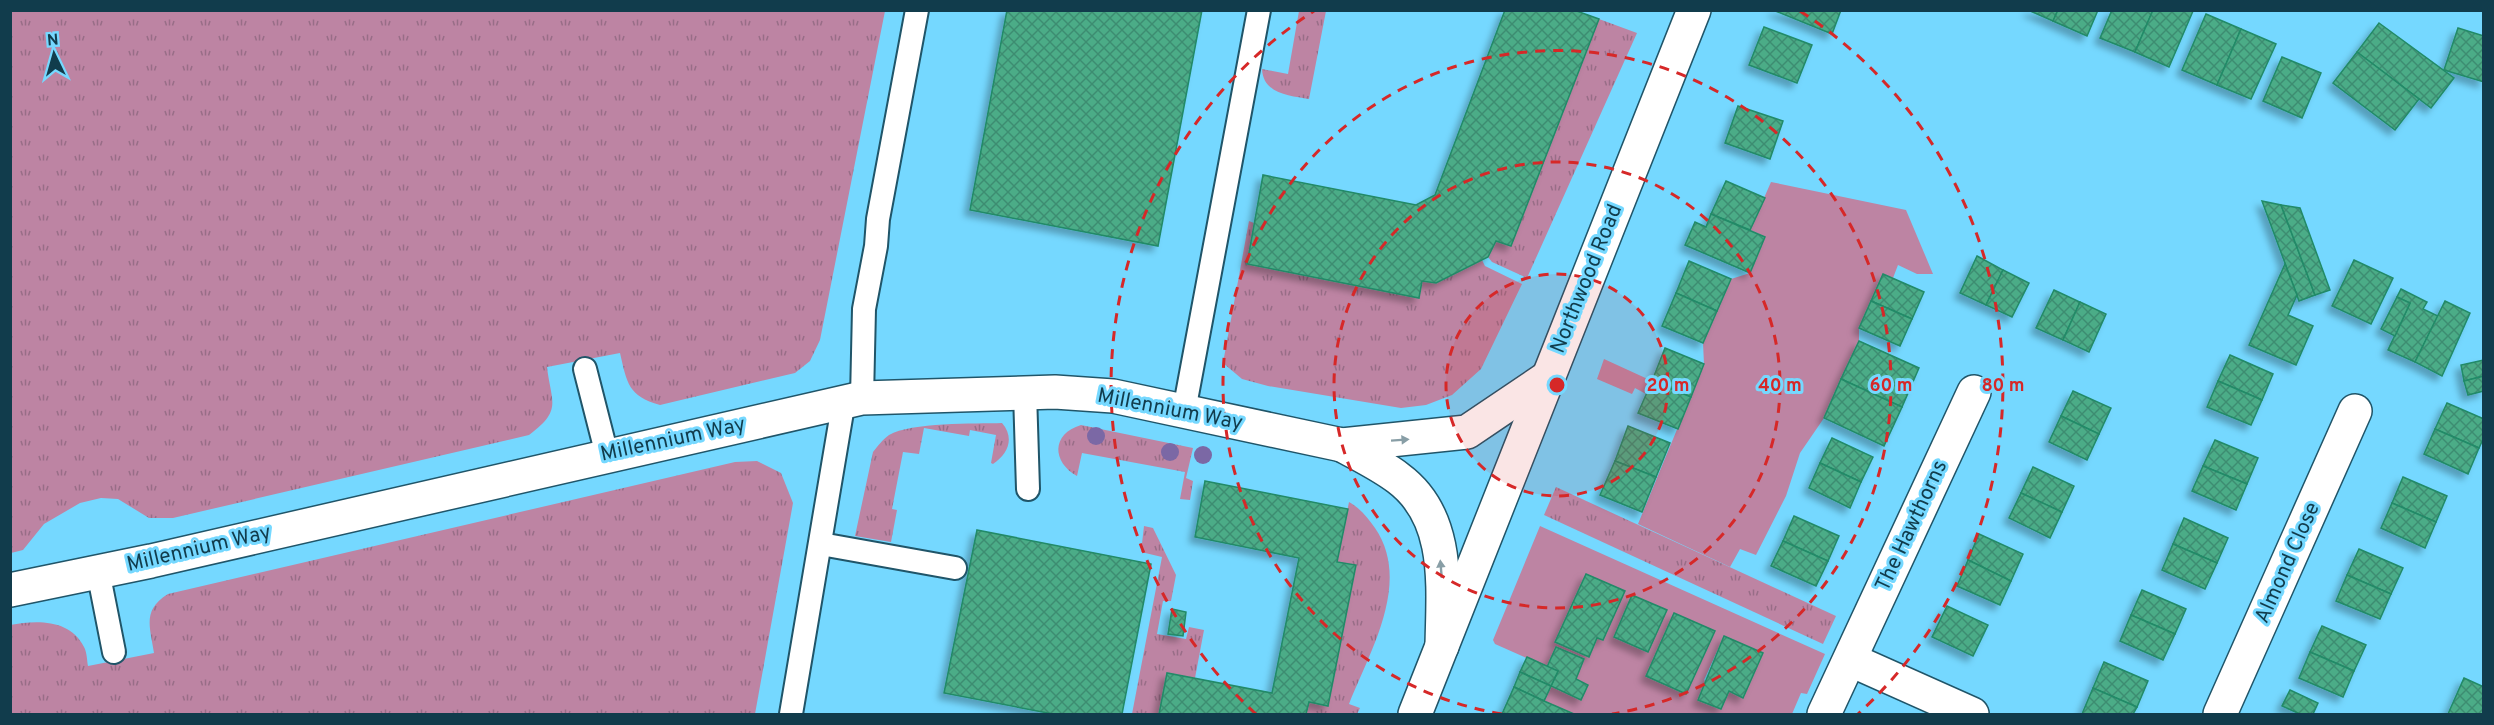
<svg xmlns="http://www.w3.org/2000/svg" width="2494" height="725" font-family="Overpass,sans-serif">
<defs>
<pattern id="grass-tufts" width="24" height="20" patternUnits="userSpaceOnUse" patternTransform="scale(1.5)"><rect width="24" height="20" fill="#bd84a3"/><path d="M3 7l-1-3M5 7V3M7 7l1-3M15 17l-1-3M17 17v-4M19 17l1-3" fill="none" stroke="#986d87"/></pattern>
<pattern id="building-cross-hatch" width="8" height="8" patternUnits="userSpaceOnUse" patternTransform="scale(1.5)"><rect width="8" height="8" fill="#4bac87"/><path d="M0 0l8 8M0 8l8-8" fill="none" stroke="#3d8d71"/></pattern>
<filter id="shadow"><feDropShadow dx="-5.5" dy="5.5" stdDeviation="3" flood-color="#0004"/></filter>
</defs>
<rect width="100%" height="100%" fill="#75d8ff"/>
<!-- grass -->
<g fill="url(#grass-tufts)">
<path d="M10,11H885L820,340L810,361L795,373L660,405C628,396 627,383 620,353L547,367C551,402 563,410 529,435L173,518H149L118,499L101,498L80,503L44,524L23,550L11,553Z"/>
<path d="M1299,11H1326L1309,99C1290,96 1263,94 1262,69L1288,74Z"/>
<path d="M1599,19L1637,33L1527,278L1492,262L1488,257L1496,241L1511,246Z"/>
<path d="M1249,221L1254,223L1247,264L1419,298L1422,281L1436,283L1482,260L1485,266L1522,284L1481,369L1452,395L1426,405L1401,408L1268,386L1242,379L1223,363Z"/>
<path d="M1002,423C1015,438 1008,454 993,464L991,463L996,435L970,430L969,436L924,428L919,454L903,452L892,509L897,510L891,542L855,536L873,452C878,446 882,440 889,435C911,422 975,424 1002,423Z"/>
<path d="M1081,425L1193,448L1186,478L1193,481L1190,500L1180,499L1185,472L1082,453L1077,476C1052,462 1051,434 1081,425Z"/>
<path d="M757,461L781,473L793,503L755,714H11L10,625C37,620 70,619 84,647C87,652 87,661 88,666L154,653C150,627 142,610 168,594L735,462Z"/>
<path d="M1556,487L1836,616L1823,644L1544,515Z"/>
<path d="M1349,502C1360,508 1368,518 1375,528C1412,582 1370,651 1349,704L1360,708L1357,714H1306L1309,702L1327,706L1355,565L1337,562Z"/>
<path d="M1144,526L1153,528L1176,575L1171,601H1163L1157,634L1186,639L1189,627L1204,630L1195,678L1168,673L1159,714H1132L1162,557L1141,552Z"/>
</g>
<!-- garden -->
<g fill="#bd84a3" fill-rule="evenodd">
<path d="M1771,182L1906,210L1933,274H1917L1898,265L1893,278L1883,274L1859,328V341L1824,418L1800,453L1786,496L1756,555L1740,549L1730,567L1638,524L1704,364L1703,343L1731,279L1750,273L1765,237L1750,230Z"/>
<path d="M1604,359L1652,381L1646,394L1635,388L1632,394L1597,379Z"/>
<path d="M1540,526L1825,654L1807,694L1801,693L1792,714H1574L1544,701L1558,672L1495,644L1493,640ZM1586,574L1625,591L1603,640L1597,638L1589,657L1555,642ZM1633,595L1666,610L1647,652L1614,637ZM1674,613L1715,631L1697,671L1646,676ZM1724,636L1763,653L1743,697L1729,691L1721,709L1698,700L1706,682L1704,680Z"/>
</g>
<!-- building -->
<g fill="url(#building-cross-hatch)" stroke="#218a67" stroke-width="1.5" filter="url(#shadow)">
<path d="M1007,10H1202L1158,246L970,210Z"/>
<path d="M1505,10H1574L1599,19L1511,246L1496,241L1488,257L1436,283L1422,281L1419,298L1247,264L1263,175L1416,205L1435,195Z"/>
<path d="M1773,10H1841L1832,34Z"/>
<path d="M2028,10H2058L2053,21Z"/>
<path d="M2058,10H2098L2087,36L2053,21Z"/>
<path d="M2112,10H2153L2135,52L2100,38Z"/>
<path d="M2153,10L2193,11L2169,67L2135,52Z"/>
<path d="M2206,14L2241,29L2217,85L2182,70Z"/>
<path d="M2379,23L2454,78L2431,108L2357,52Z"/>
<path d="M1764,27L1812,45L1797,83L1749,65Z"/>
<path d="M2458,28L2484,36V82L2444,70Z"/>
<path d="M2241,29L2276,44L2251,99L2217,85Z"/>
<path d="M2357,52L2419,99L2395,130L2333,83Z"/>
<path d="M2282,57L2321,73L2302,118L2263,101Z"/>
<path d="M1738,106L1783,121L1770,159L1725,143Z"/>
<path d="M1726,181L1765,198L1750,230L1711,214Z"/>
<path d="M2262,201L2281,205L2315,295L2299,301Z"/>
<path d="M2281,205L2300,208L2330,290L2315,295Z"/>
<path d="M1711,214L1765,237L1750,273L1685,245L1695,222L1706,227Z"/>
<path d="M1977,256L2003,270L1986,305L1960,293Z"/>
<path d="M2354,260L2393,278L2371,324L2332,306Z"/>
<path d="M1689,261L1731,279L1717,311L1676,293Z"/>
<path d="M2285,264L2297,295L2288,315L2313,326L2296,365L2249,345Z"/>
<path d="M2003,270L2029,283L2012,317L1986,305Z"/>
<path d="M1883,274L1924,292L1912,319L1871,301Z"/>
<path d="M2401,289L2427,302L2423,309L2438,316L2415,362L2388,350L2410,303L2397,297Z"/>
<path d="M2054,290L2080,302L2063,340L2036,328Z"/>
<path d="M1676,293L1717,311L1703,343L1662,326Z"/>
<path d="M2397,297L2410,303L2395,336L2381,329Z"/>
<path d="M1871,301L1912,319L1900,346L1859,328Z"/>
<path d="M2445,301L2470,313L2442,376L2415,362Z"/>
<path d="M2080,302L2106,314L2089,352L2063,340Z"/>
<path d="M1859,341L1919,368L1902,407L1841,379Z"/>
<path d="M1665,348L1704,364L1691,397L1652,381Z"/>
<path d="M2230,355L2273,374L2262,400L2218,381Z"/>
<path d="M2484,360V376L2464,381L2461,365Z"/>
<path d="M2484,376V391L2468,395L2464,381Z"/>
<path d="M1841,379L1902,407L1884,446L1824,418Z"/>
<path d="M1652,381L1691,397L1678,429L1638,413Z"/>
<path d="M2218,381L2262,400L2251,425L2207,407Z"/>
<path d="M2073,391L2111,408L2099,434L2061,416Z"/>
<path d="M2447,403L2484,419V437L2479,448L2435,429Z"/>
<path d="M2061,416L2099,434L2087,460L2049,442Z"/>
<path d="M1628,426L1670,443L1656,477L1615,461Z"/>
<path d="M2435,429L2479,448L2468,474L2424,454Z"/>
<path d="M1832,438L1873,457L1861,482L1820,463Z"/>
<path d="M2215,440L2258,458L2247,484L2203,466Z"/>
<path d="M1615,461L1656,477L1642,512L1600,495Z"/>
<path d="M1820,463L1861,482L1850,508L1809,488Z"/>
<path d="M2203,466L2247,484L2236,510L2192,491Z"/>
<path d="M2033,467L2074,486L2062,512L2021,493Z"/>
<path d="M2403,477L2447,496L2436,522L2392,503Z"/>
<path d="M1205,481L1348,509L1337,562L1356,565L1328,706L1309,702L1306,714H1159L1167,673L1272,693L1299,558L1195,537Z"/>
<path d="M2021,493L2062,512L2050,538L2009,518Z"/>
<path d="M2392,503L2436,522L2425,548L2381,528Z"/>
<path d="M1794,516L1839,536L1828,561L1783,541Z"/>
<path d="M2184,518L2228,538L2217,563L2173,544Z"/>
<path d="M977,530L1151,564L1122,714H1053L944,693Z"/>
<path d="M1979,534L2023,554L2011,581L1968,560Z"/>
<path d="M1783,541L1828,561L1816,586L1771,566Z"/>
<path d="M2173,544L2217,563L2205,589L2162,570Z"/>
<path d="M2359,549L2403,568L2391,594L2347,575Z"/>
<path d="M1968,560L2011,581L2000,605L1957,586Z"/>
<path d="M1586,574L1625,591L1603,640L1597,638L1589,657L1555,642Z"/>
<path d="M2347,575L2391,594L2380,619L2336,601Z"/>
<path d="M2142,590L2186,609L2175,634L2131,615Z"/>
<path d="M1632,595L1667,610L1648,652L1614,637Z"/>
<path d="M1947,606L1988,625L1973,656L1932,637Z"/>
<path d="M1172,609L1186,612L1183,636L1168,634Z"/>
<path d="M1674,613L1715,631L1686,694L1646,676Z"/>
<path d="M2131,615L2175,634L2163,660L2120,641Z"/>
<path d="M2322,626L2366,645L2354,671L2310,652Z"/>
<path d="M1724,636L1763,653L1743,698L1729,691L1721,709L1698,700Z"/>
<path d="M1556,647L1584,659L1576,679L1588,685L1581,700L1551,686L1558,671L1547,667Z"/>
<path d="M2310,652L2354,671L2343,697L2299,678Z"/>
<path d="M1527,657L1558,671L1551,686L1520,672Z"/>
<path d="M2104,662L2148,681L2137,707L2093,688Z"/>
<path d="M1520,672L1551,686L1544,701L1514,687Z"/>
<path d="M2464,678L2484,687V714H2448Z"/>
<path d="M1514,687L1544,701L1574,714H1502Z"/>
<path d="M2093,688L2137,707L2133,714H2082Z"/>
<path d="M2290,690L2318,703L2313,714H2300L2282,706Z"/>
</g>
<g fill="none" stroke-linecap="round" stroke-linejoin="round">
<defs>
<g id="service">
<path d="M585,369L607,455"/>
<path d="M1025,393L1028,489"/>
<path d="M862,398L864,309L876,246L878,219L917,10"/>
<path d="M1184,411L1259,10"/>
<path d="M821,544L955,568"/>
<path d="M98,571L114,652"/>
<path d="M791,714L844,400"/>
</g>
<g id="minor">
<path d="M1342,445C1360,455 1381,465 1398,478C1451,517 1443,587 1442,646"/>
<path d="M10,590L151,561L862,398L1055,392L1113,396L1342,445L1467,432L1547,378"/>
<path d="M1851,660L1972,714"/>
<path d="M1824,714L1974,392"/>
<path d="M2220,714L2355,411"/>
</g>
<path id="tertiary" d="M1415,714L1694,10"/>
</defs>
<!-- service casing -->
<use href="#service" stroke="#205569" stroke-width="26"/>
<!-- minor casing -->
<use href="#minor" stroke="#205569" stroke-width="36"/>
<!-- tertiary casing -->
<use href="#tertiary" stroke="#205569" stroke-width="36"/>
<!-- service -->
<use href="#service" stroke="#fff" stroke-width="22"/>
<!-- minor -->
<use href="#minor" stroke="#fff" stroke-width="33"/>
<!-- tertiary -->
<use href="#tertiary" stroke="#fff" stroke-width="33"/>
</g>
<!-- trees -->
<g fill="#7b68a5">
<circle cx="1096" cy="436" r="9"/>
<circle cx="1170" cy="452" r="9"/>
<circle cx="1203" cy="455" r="9"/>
</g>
<!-- one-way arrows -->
<defs><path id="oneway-solid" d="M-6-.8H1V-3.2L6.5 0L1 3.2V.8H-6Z" transform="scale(1.5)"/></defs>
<g fill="#889ea6">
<use href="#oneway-solid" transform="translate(1400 440) rotate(-4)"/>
<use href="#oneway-solid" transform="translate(1441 569) rotate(-95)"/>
</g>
<!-- distance rings -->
<circle cx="1557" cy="385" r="111" fill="#d62828" fill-opacity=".12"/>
<g fill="none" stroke="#d62828" stroke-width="3" stroke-dasharray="10 8">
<circle cx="1557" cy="385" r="111"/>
<circle cx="1557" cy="385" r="223"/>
<path d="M1502 714A334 334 0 1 1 1612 714"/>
<path d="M1256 714A446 446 0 0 1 1314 11M1800 11A446 446 0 0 1 1858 714"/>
</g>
<g text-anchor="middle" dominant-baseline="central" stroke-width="6" stroke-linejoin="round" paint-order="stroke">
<!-- street labels -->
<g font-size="21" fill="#113c4c" stroke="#75d8ff">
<text transform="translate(1587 279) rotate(-68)">Northwood Road</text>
<text transform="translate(1170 410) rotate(11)">Millennium Way</text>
<text transform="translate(673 440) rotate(-12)">Millennium Way</text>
<text transform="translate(1912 526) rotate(-65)">The Hawthorns</text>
<text transform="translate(199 549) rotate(-13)">Millennium Way</text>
<text transform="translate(2288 563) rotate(-66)">Almond Close</text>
</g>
</g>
<circle cx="1557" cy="385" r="9" fill="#d62828" stroke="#75d8ff" stroke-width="3"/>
<g font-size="18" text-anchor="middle" font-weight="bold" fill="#d62828" stroke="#75d8ff" stroke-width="6" stroke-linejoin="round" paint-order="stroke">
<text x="1668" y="391">20 m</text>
<text x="1780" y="391">40 m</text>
<text x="1891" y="391">60 m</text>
<text x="2003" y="391">80 m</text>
</g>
<!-- border -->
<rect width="2494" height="725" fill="none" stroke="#113c4c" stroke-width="24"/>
<!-- north arrow -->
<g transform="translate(54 54) rotate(355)" stroke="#75d8ff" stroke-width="4.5" paint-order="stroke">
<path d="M0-4.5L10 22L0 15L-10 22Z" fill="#113c4c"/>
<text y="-9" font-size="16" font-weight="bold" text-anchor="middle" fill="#113c4c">N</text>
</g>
</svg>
